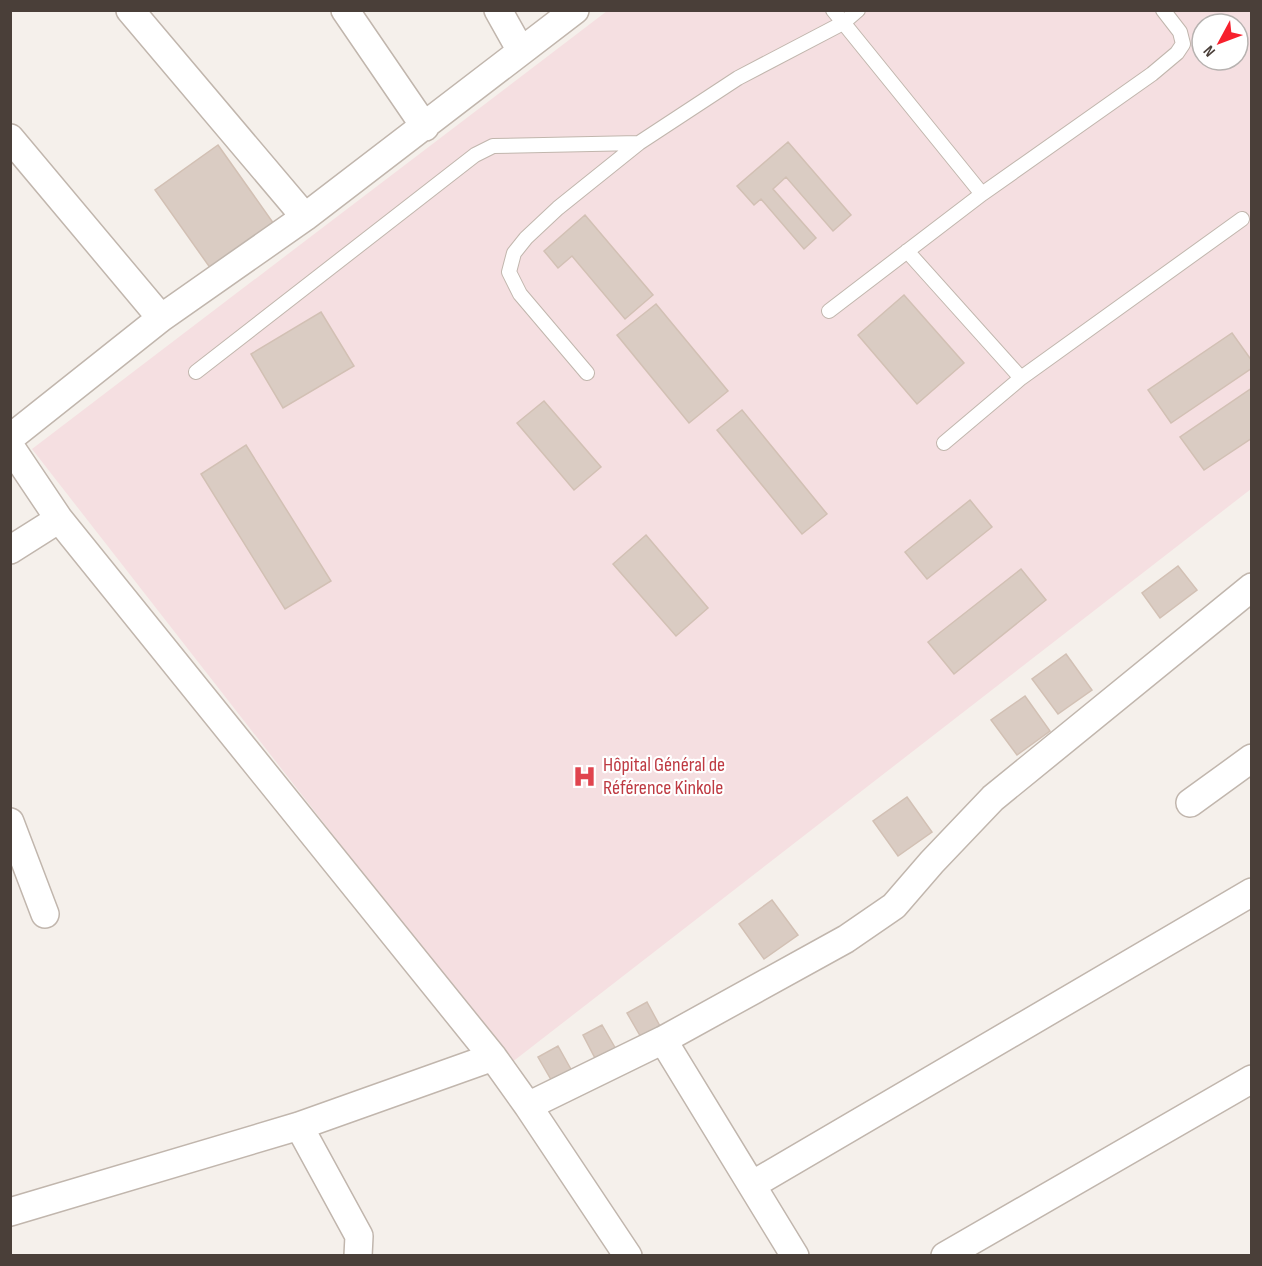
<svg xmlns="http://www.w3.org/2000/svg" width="1262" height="1266" viewBox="0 0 1262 1266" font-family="'Sofia Sans Condensed',sans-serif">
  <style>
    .medical { fill: #f5dfe1; fill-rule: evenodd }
    .building { fill: #daccc3; stroke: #d2c0b4; stroke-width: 1.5 }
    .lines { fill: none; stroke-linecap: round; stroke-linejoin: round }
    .service-casing { stroke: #c1b6ad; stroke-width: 16 }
    .minor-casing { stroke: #c1b6ad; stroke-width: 30 }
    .service { stroke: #fff; stroke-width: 14 }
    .minor { stroke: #fff; stroke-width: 27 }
    .labels { text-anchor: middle; stroke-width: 4.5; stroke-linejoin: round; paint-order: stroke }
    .health-label { font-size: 20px; fill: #be3a42; stroke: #fff; text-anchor: start }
  </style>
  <rect width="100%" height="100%" fill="#f5f0eb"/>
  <path class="medical" d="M 607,11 L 1251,11 L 1251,489 L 511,1063 L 32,449 ZM 1202,24 L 1238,24 L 1238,60 L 1202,60 Z"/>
  <path class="building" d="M 788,142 L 851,215 L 833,231 L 786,177 L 773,189 L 816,238 L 804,249 L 761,199 L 754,205 L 737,186 Z
    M 218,145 L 274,224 L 211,269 L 155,190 Z
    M 585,215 L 653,295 L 625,319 L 572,256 L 558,268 L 544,251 Z
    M 904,295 L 964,363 L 917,404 L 858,335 Z
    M 656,304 L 728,391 L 689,423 L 617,335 Z
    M 321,312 L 354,366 L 283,408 L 251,354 Z
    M 1232,333 L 1252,361 L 1252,368 L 1171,423 L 1148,390 Z
    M 1252,388 L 1252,438 L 1204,470 L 1180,437 Z
    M 544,401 L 601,467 L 574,490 L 517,423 Z
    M 742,410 L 827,514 L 802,534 L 717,430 Z
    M 246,445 L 331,581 L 285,609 L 201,474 Z
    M 970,500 L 992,527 L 927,579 L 905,552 Z
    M 646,535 L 708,608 L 676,636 L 613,564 Z
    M 1178,566 L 1197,590 L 1160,618 L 1142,593 Z
    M 1021,569 L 1046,600 L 954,674 L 928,642 Z
    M 1066,654 L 1092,690 L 1058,714 L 1032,679 Z
    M 1025,696 L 1050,731 L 1017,755 L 991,720 Z
    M 907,797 L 932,832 L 898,856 L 873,821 Z
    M 772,900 L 798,935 L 764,959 L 739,924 Z
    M 647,1002 L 661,1028 L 642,1039 L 627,1013 Z
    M 602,1025 L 617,1051 L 597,1062 L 583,1035 Z
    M 558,1046 L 573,1073 L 553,1083 L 538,1057 Z"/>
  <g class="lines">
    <defs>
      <path id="service" d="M 833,10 L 982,194
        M 907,251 L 1021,378
        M 829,311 L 982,194 L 1152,74 L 1177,53 L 1183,44 L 1180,32 L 1163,10
        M 196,372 L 475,155 L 493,146 L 639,143
        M 587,373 L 520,294 L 509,272 L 514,253 L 526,238 L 558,208 L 639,143 L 738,78 L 843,23 L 858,10
        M 944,443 L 1021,378 L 1242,219"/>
      <path id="minor" d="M 130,10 L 305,217
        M 345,10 L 425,127
        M 498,10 L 521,51
        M 10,138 L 161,318
        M 10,438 L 161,318 L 305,217 L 575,10
        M 10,446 L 59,519 L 493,1057 L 528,1106 L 628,1256
        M 10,550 L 59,519
        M 1190,803 L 1252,758
        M 10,822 L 45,914
        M 663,1040 L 795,1256
        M 528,1106 L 663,1040 L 846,939 L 894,906 L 932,862 L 993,798 L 1252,587
        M 299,1126 L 359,1236 L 358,1256
        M 752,1185 L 1252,892
        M 10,1212 L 299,1126 L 493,1057
        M 945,1256 L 1252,1079"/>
    </defs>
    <use href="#service" class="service-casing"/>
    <use href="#minor" class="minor-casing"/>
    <use href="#service" class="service"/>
    <use href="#minor" class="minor"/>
  </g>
  <defs>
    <symbol id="hospital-bare" viewBox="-9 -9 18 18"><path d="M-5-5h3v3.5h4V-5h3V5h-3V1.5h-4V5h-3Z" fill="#e0444e" stroke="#fff" stroke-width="2.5" paint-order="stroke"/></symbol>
  </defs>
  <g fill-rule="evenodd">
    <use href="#hospital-bare" x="568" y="760" width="33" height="33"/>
  </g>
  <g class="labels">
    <g class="health-label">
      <text x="603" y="771">Hôpital Général de<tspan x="603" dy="23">Référence Kinkole</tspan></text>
    </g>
  </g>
  <rect width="1262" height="1266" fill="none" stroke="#4a3f39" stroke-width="24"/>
  <g transform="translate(1220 42) rotate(229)"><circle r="28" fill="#ffffff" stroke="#b7b2b0" stroke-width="1.5"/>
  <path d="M0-4.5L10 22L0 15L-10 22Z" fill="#f7202d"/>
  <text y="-9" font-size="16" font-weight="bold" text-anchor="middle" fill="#4a3f39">N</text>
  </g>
</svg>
